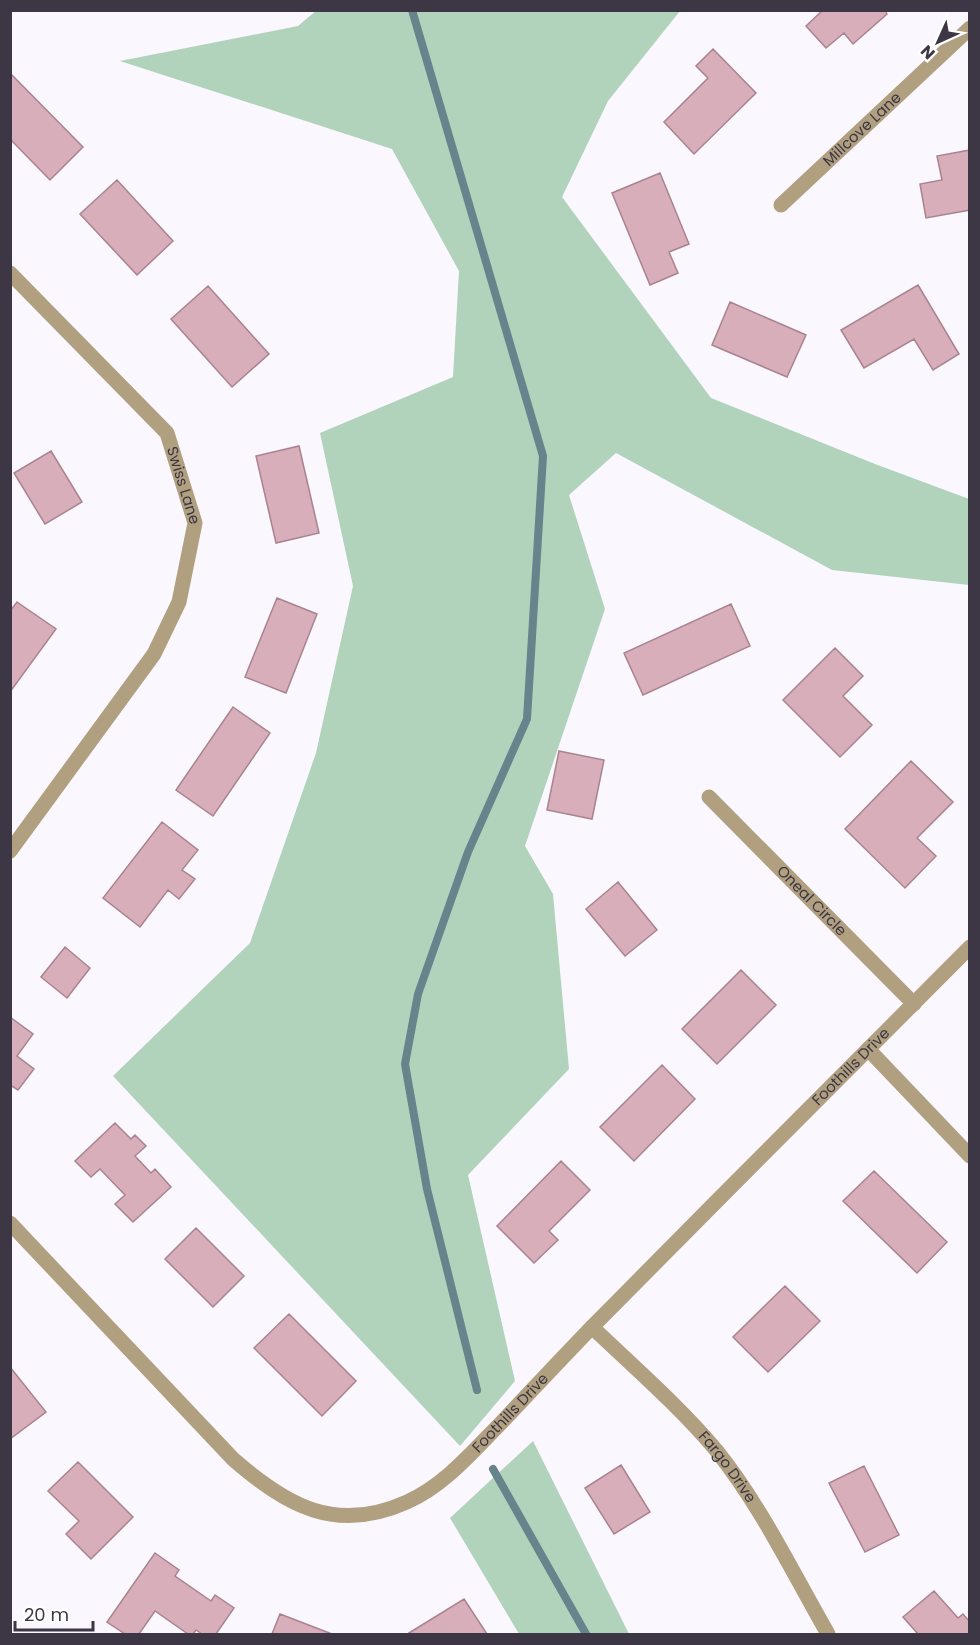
<svg xmlns="http://www.w3.org/2000/svg" width="980" height="1645" viewBox="0 0 980 1645" font-family="Poppins,sans-serif">
  <style>
    .forest { fill: #b1d2bb }
    .lines { fill: none; stroke-linecap: round; stroke-linejoin: round }
    .stream { stroke: #67838c; stroke-width: 8 }
    .building { fill: #d7aeba; stroke: #aa838f; stroke-width: 1.5 }
    .minor { stroke: #b0a080; stroke-width: 15 }
    .labels { text-anchor: middle; stroke-width: 4.5; stroke-linejoin: round; paint-order: stroke }
    .street-label { font-size: 15px; fill: #3d3644; stroke: #fff }
  </style>
  <rect width="100%" height="100%" fill="#faf7fe"/>
  <path class="forest" d="M 317,10 L 680,11 L 608,101 L 562,197 L 711,398 L 875,464 L 969,499 L 969,585 L 832,570 L 616,453 L 569,495 L 605,609 L 525,846 L 553,894 L 569,1069 L 468,1175 L 515,1381 L 460,1446 L 113,1076 L 250,943 L 316,753 L 353,586 L 320,433 L 453,377 L 459,271 L 392,149 L 120,61 L 298,26 Z
    M 533,1441 L 629,1634 L 519,1634 L 450,1518 Z"/>
  <g class="lines">
    <path class="stream" d="M 412,10 L 543,456 L 527,719 L 468,852 L 418,994 L 405,1064 L 427,1189 L 477,1390
      M 493,1469 L 586,1634"/>
  </g>
  <path class="building" d="M 823,10 L 885,10 L 887,14 L 853,44 L 844,33 L 826,48 L 806,26 Z
    M 713,49 L 756,93 L 694,154 L 664,122 L 708,78 L 696,66 Z
    M 10,73 L 83,147 L 50,180 L 10,139 Z
    M 970,150 L 970,210 L 926,218 L 920,184 L 942,180 L 937,156 Z
    M 660,173 L 689,244 L 669,252 L 678,273 L 650,285 L 612,193 Z
    M 117,180 L 173,241 L 137,275 L 80,214 Z
    M 918,285 L 959,354 L 933,370 L 914,339 L 864,368 L 841,330 Z
    M 208,286 L 269,354 L 232,387 L 171,319 Z
    M 730,302 L 806,335 L 787,377 L 712,345 Z
    M 299,446 L 319,533 L 276,543 L 256,456 Z
    M 51,451 L 82,502 L 45,524 L 14,473 Z
    M 277,598 L 317,614 L 286,693 L 245,677 Z
    M 17,602 L 56,629 L 10,692 L 10,611 Z
    M 731,604 L 750,646 L 643,695 L 624,653 Z
    M 835,648 L 863,676 L 843,696 L 872,725 L 840,757 L 783,700 Z
    M 233,707 L 270,733 L 213,816 L 176,790 Z
    M 559,751 L 604,760 L 592,819 L 547,810 Z
    M 911,761 L 953,802 L 917,838 L 936,856 L 905,888 L 845,829 Z
    M 162,822 L 198,850 L 182,870 L 195,879 L 179,899 L 168,890 L 140,927 L 103,898 Z
    M 618,882 L 657,930 L 625,956 L 586,909 Z
    M 65,947 L 90,968 L 67,998 L 41,977 Z
    M 741,970 L 776,1005 L 717,1064 L 682,1029 Z
    M 10,1017 L 33,1034 L 17,1056 L 34,1069 L 18,1090 L 10,1085 Z
    M 662,1065 L 695,1099 L 634,1161 L 600,1127 Z
    M 115,1123 L 131,1139 L 135,1135 L 146,1146 L 135,1156 L 151,1173 L 155,1169 L 171,1187 L 133,1222 L 115,1204 L 125,1195 L 100,1169 L 91,1177 L 75,1161 Z
    M 561,1161 L 590,1190 L 549,1231 L 558,1240 L 534,1263 L 497,1226 Z
    M 874,1171 L 947,1242 L 917,1273 L 843,1201 Z
    M 196,1228 L 244,1276 L 213,1307 L 165,1259 Z
    M 785,1286 L 820,1321 L 768,1372 L 733,1337 Z
    M 289,1314 L 356,1381 L 322,1416 L 254,1348 Z
    M 10,1367 L 46,1412 L 10,1439 Z
    M 78,1462 L 133,1517 L 91,1559 L 66,1534 L 79,1521 L 48,1491 Z
    M 621,1465 L 650,1512 L 614,1534 L 585,1488 Z
    M 864,1466 L 899,1535 L 865,1552 L 829,1483 Z
    M 155,1553 L 179,1570 L 175,1576 L 211,1601 L 215,1595 L 234,1608 L 216,1634 L 202,1634 L 196,1630 L 193,1634 L 188,1634 L 155,1611 L 139,1634 L 125,1634 L 107,1622 Z
    M 934,1591 L 958,1618 L 963,1614 L 970,1622 L 970,1634 L 918,1634 L 903,1617 Z
    M 464,1599 L 487,1634 L 410,1634 L 409,1633 Z
    M 280,1614 L 332,1634 L 272,1634 Z"/>
  <g class="lines">
    <g class="minor">
      <path id="s1" d="M 781,205 L 970,28"/>
      <path id="s2" d="M 10,273 L 167,433 L 195,523 L 179,602 L 154,654 L 10,851"/>
      <path id="s3" d="M 709,797 L 914,1004"/>
      <path d="M 868,1049 L 970,1156"/>
      <path id="s4" d="M 10,1223 L 233,1459 C 287,1506 336,1534 407,1502 C 445,1485 473,1451 501,1423 C 532,1390 562,1358 593,1326 C 718,1199 844,1074 970,947"/>
      <path id="s5" d="M 592,1327 C 634,1367 679,1406 716,1450 C 761,1506 793,1573 828,1634"/>
    </g>
  </g>
  <g class="labels">
    <g class="street-label">
      <text dy="5" stroke="none"><textPath href="#s1" startOffset="111">Millcove Lane</textPath></text>
      <text dy="5" stroke="none"><textPath href="#s2" startOffset="279">Swiss Lane</textPath></text>
      <text dy="5" stroke="none"><textPath href="#s3" startOffset="146">Oneal Circle</textPath></text>
      <text dy="5" stroke="none"><textPath href="#s4" startOffset="1140">Foothills Drive</textPath></text>
      <text dy="5" stroke="none"><textPath href="#s4" startOffset="654">Foothills Drive</textPath></text>
      <text dy="5" stroke="none"><textPath href="#s5" startOffset="195">Fargo Drive</textPath></text>
    </g>
  </g>
  <rect width="980" height="1645" fill="none" stroke="#3d3644" stroke-width="24"/>
  <g transform="translate(938 42) rotate(225)" stroke="#ffffff" stroke-width="4.5" paint-order="stroke">
  <path d="M0-4.5L10 22L0 15L-10 22Z" fill="#3d3644"/>
  <text y="-9" font-size="16" font-weight="bold" text-anchor="middle" fill="#3d3644">N</text>
  </g>
  <path d="M15 1621v9h78v-9" fill="none" stroke="#3d3644" stroke-width="3"/>
  <text x="24" y="1621" font-size="18" fill="#3d3644" stroke="#ffffff" stroke-width="4.5" paint-order="stroke">20 m</text>
</svg>
